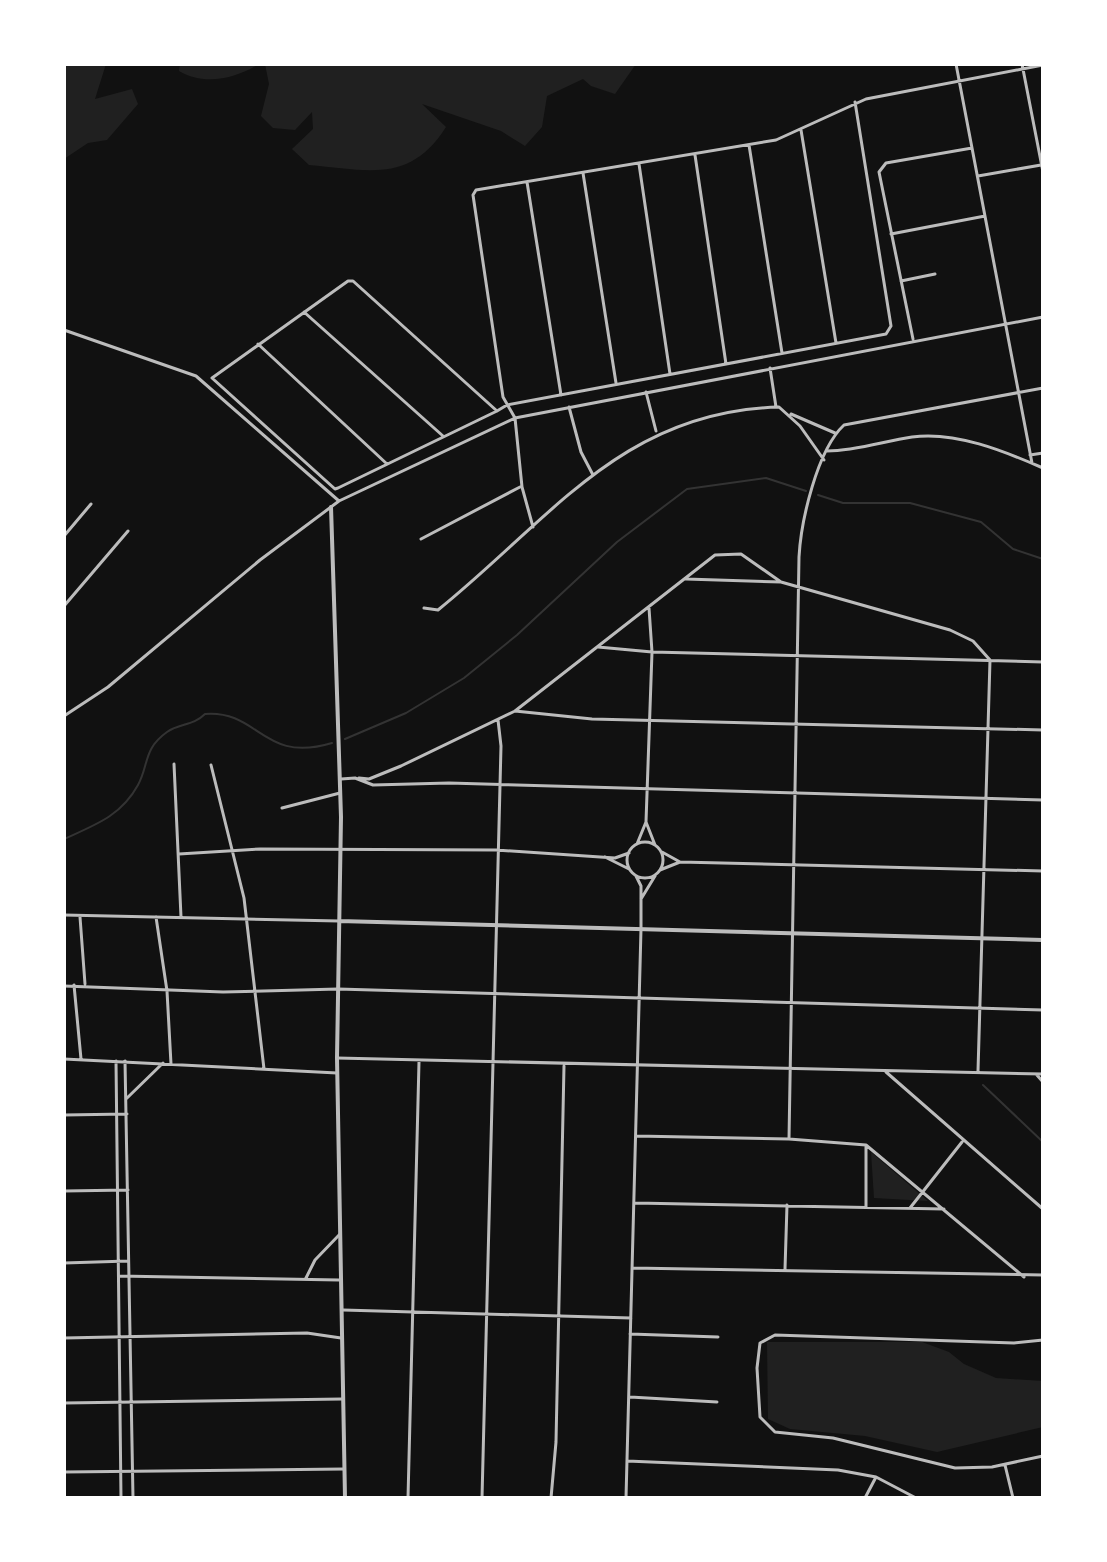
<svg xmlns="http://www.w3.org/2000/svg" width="1107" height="1562" viewBox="0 0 1107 1562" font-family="'DM Sans',sans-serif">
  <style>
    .green { fill: #202020 }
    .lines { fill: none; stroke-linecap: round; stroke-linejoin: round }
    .stream { stroke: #333; stroke-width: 2 }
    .minor { stroke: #bcbcbc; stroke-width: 3 }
    .tertiary { stroke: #bcbcbc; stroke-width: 4 }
  </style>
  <rect width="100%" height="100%" fill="#111"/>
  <path class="green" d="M 64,64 L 106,64 L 95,99 L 132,89 L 138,104 L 107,140 L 88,143 L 64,159 Z
    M 180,64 L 259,64 C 235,79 204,86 179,71 Z
    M 265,64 L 636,64 L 615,94 L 591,86 L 583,79 L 547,96 L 542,127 L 525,146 L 501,131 L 422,104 L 446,127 C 410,184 368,170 309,165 L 292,149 L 313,129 L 312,112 L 295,130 L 273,128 L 261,116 L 269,84 Z
    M 871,1152 L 928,1201 L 874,1198 Z
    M 767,1342 L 922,1342 L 949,1352 L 964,1364 L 996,1378 L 1043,1381 L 1043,1427 L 937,1452 L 865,1436 L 790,1429 L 768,1419 Z"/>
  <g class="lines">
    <path class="stream" d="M 818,495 L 843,503 L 910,503 L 981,522 L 1013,549 L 1043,559
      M 345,739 L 406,713 L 464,678 L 517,635 L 617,542 L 687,489 L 766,478 L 806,491
      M 64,839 C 95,825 121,816 138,785 C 149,765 143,749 167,732 C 180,723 193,726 205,714 C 260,710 262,764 332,743
      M 983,1085 L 1043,1142"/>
    <path class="minor" d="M 956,64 L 1032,463
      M 1022,64 L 1043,172
      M 801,130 L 836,343
      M 749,145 L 782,353
      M 695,155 L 726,364
      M 639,164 L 670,374
      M 583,173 L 616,383
      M 978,176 L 1041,165
      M 527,182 L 561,395
      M 891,234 L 985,216
      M 901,281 L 935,274
      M 304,312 L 443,436
      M 64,330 L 196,376 L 339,501
      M 913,339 L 879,172 L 886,163 L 972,148
      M 258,344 L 387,464
      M 770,368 L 776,407
      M 646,392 L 656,431
      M 569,407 L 581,452 L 593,475
      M 497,411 L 353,281 L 348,281 L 212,378 L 335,489 L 338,488 L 497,411 L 507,405 L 886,334 L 891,326 L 855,102
      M 791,414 L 835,433
      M 827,451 C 857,451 884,441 912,437 C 955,431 1004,451 1043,468
      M 1030,455 L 1043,453
      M 533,527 L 522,487 L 515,418 L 503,397 L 473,195 L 476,190 L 776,140 L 866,99 L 1043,65
      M 64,536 L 91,504
      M 421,539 L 520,487
      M 686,579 L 781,582 L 950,630 L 973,641 L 990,660 L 978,1071
      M 64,606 L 128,531
      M 424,608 L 438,610 C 550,520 622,411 779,407 L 800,426 L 824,460
      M 598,647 L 652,652 L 1043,662
      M 515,711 L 592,719 L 1043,730
      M 64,716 L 108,687 L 260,560 L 339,501 L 515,418 L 1043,317
      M 174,764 L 181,917
      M 211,765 L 244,898 L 264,1069
      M 359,778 L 369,779 L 401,766 L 515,711 L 715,555 L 741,554 L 781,582
      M 341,779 L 355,778 L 373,785 L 449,783 L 1043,800
      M 282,808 L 340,793
      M 646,822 L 655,845
      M627 860a18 18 0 1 1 36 0a18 18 0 1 1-36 0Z
      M 637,844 L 646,822 L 652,652 L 649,608
      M 662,852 L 680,862
      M 179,854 L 260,849 L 496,850 L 615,858 L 629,853
      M 605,857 L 629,869
      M 660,870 L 680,862 L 1043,871
      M 641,899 L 655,876
      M 64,915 L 339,921
      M 80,917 L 85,984
      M 156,917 L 167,991 L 171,1064
      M 74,985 L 81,1059
      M 64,986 L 223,992 L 338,989 L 1043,1010
      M 337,1058 L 1043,1074
      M 64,1059 L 337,1073
      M 116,1061 L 121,1498
      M 125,1061 L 133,1498
      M 886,1072 L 1043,1209
      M 1036,1074 L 1043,1082
      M 126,1099 L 163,1063
      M 64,1115 L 127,1114
      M 636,1136 L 789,1139 L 866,1145 L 1024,1277
      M 789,1139 L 799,557 C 801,521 817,450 844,425 L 1043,388
      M 64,1191 L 128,1190
      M 635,1203 L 944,1209
      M 866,1207 L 866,1145
      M 910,1208 L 962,1142
      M 64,1263 L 128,1261
      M 632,1268 L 1043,1275
      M 785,1269 L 787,1205
      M 119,1276 L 339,1280
      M 306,1278 L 315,1260 L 340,1234
      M 343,1310 L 631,1318
      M 630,1334 L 718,1337
      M 64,1338 L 307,1333 L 341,1338
      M 1043,1340 L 1014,1343 L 775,1335 L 760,1343 L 757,1368 L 760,1417 L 775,1432 L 833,1438 L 955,1468 L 992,1467 L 1043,1456
      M 630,1397 L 717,1402
      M 64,1403 L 342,1399
      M 627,1461 L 838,1470 L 876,1477 L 916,1498
      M 1005,1465 L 1013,1498
      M 64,1472 L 344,1469
      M 408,1498 L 419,1062
      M 482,1498 L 501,746 L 498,720
      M 551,1498 L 556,1442 L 564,1066
      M 626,1498 L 641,929 L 641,886 L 636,876
      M 865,1498 L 876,1477"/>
    <path class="tertiary" d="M 331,507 L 341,817 L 337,1058 L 345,1498
      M 339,921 L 1043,940"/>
  </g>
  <rect width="1107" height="1562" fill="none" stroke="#ffffff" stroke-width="132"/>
</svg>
